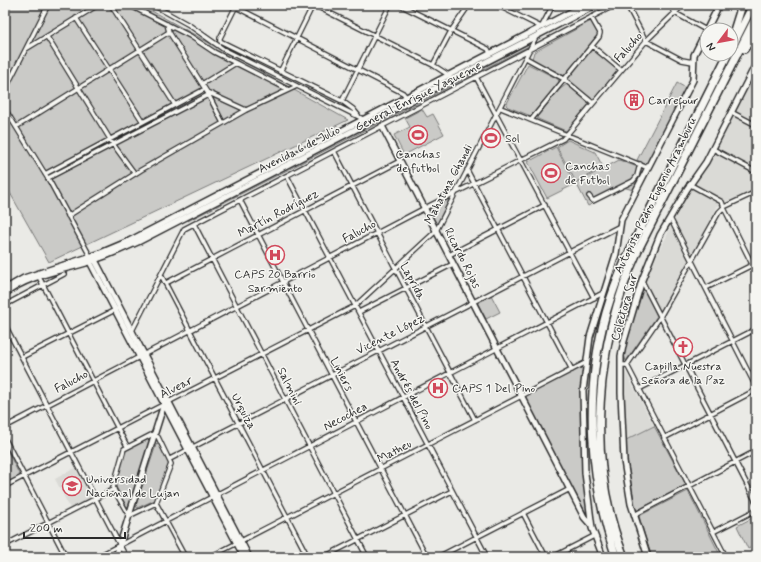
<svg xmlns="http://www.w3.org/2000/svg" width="761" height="562" viewBox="0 0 761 562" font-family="Mynerve,sans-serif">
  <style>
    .built { fill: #dadad6 }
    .green { fill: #cacac7; stroke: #7a7a79 }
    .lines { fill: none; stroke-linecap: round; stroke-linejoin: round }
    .street-casing { stroke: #2b2b2b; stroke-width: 6 }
    .secondary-casing { stroke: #2b2b2b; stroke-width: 8 }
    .highway-casing { stroke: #2b2b2b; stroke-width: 10 }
    .street { stroke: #f6f6f2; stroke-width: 3.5 }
    .secondary { stroke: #f6f6f2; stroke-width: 5 }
    .highway { stroke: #f6f6f2; stroke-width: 7 }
    .labels { text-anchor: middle; stroke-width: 3; stroke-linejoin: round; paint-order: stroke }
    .street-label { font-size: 12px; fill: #2b2b2b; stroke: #f6f6f2 }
    .poi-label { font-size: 12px; fill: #2b2b2b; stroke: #f6f6f2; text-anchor: start }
  </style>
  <rect width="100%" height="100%" fill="#eaeae6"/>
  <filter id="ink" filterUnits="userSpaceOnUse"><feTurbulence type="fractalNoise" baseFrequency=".025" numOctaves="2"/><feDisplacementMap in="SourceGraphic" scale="8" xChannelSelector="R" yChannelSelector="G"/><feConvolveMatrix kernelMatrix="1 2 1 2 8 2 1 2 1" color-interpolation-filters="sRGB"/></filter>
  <g filter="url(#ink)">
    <path class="built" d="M 756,69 L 756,189 L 718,205 L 690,261 L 660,312 L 645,280 L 690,188 L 696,183 L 714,152 Z
      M 624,369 L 654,426 L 624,441 Z
      M 75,468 L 92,499 L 71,510 L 55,479 Z"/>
    <path class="green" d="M 5,5 L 141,5 L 348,120 L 49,262 L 5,184 Z
      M 591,21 L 599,35 L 565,76 L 532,59 L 534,52 Z
      M 528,44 L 529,46 L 188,221 L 190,219 Z
      M 592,48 L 618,70 L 593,100 L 567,79 Z
      M 528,64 L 558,79 L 559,82 L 531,116 L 508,107 L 506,105 Z
      M 677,83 L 686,88 L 647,165 L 637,160 Z
      M 567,84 L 589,104 L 566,131 L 538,119 L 537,117 L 559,90 Z
      M 422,109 L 427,117 L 433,114 L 444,134 L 404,155 L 394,135 L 410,127 L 405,118 Z
      M 568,140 L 595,152 L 603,167 L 576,182 L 557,147 Z
      M 556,147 L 575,184 L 547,198 L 528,162 Z
      M 619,160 L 640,168 L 642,172 L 633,190 L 623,187 L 588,206 L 576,183 Z
      M 449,199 L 437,225 L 429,210 Z
      M 643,286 L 657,316 L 626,361 L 624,355 L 632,320 Z
      M 491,295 L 500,312 L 486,319 L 477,302 Z
      M 587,362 L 583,391 L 587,515 L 523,395 Z
      M 654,426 L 686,485 L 636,511 L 624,441 Z
      M 149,439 L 150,442 L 129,506 L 127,507 L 115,485 L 126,449 Z
      M 158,443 L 169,462 L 157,499 L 137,508 L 136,505 L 156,445 Z
      M 5,446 L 20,476 L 5,485 Z
      M 688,491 L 721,557 L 651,557 L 639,516 Z
      M 756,516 L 756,545 L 748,549 L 737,526 Z"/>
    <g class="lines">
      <defs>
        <path id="street" d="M 111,5 L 175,105
          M 129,5 L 190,36 L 214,52 L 287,89
          M 153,5 L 189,25 L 223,49 L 365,120
          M 314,5 L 433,65 L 450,76
          M 400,5 L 488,49 L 490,53
          M 497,5 L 541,27
          M 627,5 L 646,41 L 682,60 L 693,62
          M 671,5 L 675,13 L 706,30
          M 236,7 L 403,93 L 407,98
          M 76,18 L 143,122
          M 167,24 L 169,32 L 207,92 L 223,123
          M 542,26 L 553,5
          M 47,37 L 113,144 L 135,174
          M 220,41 L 342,101 L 353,109 L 358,115
          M 220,41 L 220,38 L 236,6
          M 592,46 L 621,70
          M 26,49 L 98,5
          M 526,58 L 564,79 L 593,103
          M 433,65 L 451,31 L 469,5
          M 280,72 L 313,5
          M 750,76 L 756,79
          M 476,77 L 594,298
          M 202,84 L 236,63
          M 5,90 L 48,5
          M 207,92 L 246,110
          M 342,101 L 390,5
          M 501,108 L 648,168
          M 5,109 L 50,182 L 90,256
          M 731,112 L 756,125
          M 531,120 L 599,37 L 600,33 L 591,17
          M 16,127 L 169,32
          M 713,149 L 756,172
          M 334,151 L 475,420
          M 467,170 L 572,370
          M 45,174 L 205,89
          M 287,176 L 487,557
          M 48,178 L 208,95
          M 689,184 L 722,202 L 725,210 L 756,272
          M 589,196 L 593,201 L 633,181 L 637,176 L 640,164
          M 240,200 L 427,557
          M 68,216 L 141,170 L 246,110 L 297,86
          M 670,218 L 756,387
          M 194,224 L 367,557
          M 449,255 L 545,205
          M 161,275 L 308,557
          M 39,277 L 127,446
          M 642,281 L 756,502
          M 166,283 L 400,161
          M 706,288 L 756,263
          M 5,305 L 64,274
          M 359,312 L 453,264
          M 5,325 L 126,557
          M 132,331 L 184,229 L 615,5
          M 22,357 L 117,309
          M 621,365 L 627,365 L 726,557
          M 627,365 L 660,317 L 719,212 L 724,207 L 756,192
          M 639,389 L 756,329
          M 5,427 L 425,208 L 563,139 L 646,41 L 683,5
          M 153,434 L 158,437 L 171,464 L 156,503 L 129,516 L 113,488 L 124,449 Z
          M 664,438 L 756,390
          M 5,439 L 66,557
          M 170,459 L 620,226
          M 5,486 L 355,306 L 436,231 L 537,35
          M 156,503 L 185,557
          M 523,513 L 546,557
          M 634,515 L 756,451
          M 713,532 L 756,510
          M 5,545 L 114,489
          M 5,555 L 6,557
          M 97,557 L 603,293
          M 210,557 L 587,362
          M 324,557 L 452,491
          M 438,557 L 570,489
          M 553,557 L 594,536"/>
        <path id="secondary" d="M 382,126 L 584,517 L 591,525
          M 94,258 L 249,557
          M 89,260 L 244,557
          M 5,289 L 24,278 L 98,254 L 129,241 L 584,5
          M 5,294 C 26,276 60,271 86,263 C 104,257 121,250 138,242 L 596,5
          M 116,557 L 164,404
          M 603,557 L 592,528 L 585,473 L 583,391 L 590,337 L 616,254 L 621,220 L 693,80 L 694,55 L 719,5
          M 648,557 L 631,504 L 624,461 L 621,393 L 621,356 L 624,341 L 642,280 L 660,235 L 687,189 L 706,162 L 756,64"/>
        <path id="highway" d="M 731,40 L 742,5
          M 731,49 L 753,5
          M 744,49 L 756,32
          M 616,557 C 589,480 584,392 606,313 C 619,268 641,228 662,186 C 684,142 706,98 728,54
          M 624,557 C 585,459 595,344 638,250 L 756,17"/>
      </defs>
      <use href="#street" class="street-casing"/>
      <use href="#secondary" class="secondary-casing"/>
      <use href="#highway" class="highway-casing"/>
      <use href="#street" class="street"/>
      <use href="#secondary" class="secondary"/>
      <use href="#highway" class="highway"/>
    </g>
  </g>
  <defs>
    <symbol id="building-ring" viewBox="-11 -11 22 22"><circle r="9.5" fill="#f6f6f2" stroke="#d1495b" stroke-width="1.5"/><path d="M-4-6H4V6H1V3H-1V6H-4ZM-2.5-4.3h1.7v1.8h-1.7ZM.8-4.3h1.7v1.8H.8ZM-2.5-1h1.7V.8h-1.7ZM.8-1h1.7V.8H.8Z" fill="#d1495b"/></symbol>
    <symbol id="stadium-ring" viewBox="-11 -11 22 22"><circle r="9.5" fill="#f6f6f2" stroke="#d1495b" stroke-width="1.5"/><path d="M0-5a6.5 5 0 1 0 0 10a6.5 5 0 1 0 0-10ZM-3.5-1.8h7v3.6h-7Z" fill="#d1495b"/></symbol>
    <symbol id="hospital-ring" viewBox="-11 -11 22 22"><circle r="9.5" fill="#f6f6f2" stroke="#d1495b" stroke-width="1.5"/><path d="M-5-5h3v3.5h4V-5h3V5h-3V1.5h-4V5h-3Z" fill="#d1495b"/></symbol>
    <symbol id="church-ring" viewBox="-11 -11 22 22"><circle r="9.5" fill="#f6f6f2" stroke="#d1495b" stroke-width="1.5"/><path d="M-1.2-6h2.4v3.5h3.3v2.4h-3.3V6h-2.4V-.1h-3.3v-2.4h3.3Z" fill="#d1495b"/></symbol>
    <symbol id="university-ring" viewBox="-11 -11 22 22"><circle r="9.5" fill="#f6f6f2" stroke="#d1495b" stroke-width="1.5"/><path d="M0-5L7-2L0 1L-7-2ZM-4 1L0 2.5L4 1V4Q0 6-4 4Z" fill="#d1495b"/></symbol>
  </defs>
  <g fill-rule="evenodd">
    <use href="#building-ring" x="623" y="89" width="22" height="22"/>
    <use href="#stadium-ring" x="407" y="124" width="22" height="22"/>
    <use href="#stadium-ring" x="480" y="127" width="22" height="22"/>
    <use href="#stadium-ring" x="540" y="162" width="22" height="22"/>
    <use href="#hospital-ring" x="264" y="244" width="22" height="22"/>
    <use href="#church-ring" x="672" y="336" width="22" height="22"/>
    <use href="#hospital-ring" x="427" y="377" width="22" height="22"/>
    <use href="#university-ring" x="61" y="475" width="22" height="22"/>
  </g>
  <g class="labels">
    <g class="street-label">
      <text transform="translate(628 47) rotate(-48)" y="4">Falucho</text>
      <text transform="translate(418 96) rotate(-27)" y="4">General Enrique Yaqueme</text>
      <text transform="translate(299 149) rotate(-27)" y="4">Avenida 6 de Julio</text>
      <text transform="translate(448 184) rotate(-62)" y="4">Mahatma Ghandi</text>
      <text transform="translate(655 195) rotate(-64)" y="4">Autopista Pedro Eugenio Aramburu</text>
      <text transform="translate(278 213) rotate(-28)" y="4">Martín Rodríguez</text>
      <text transform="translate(359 231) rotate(-28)" y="4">Falucho</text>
      <text transform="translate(463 258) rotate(63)" y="4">Ricardo Rojas</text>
      <text transform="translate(413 281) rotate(62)" y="4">Laprida</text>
      <text transform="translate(624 307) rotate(-74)" y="4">Colectora Sur</text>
      <text transform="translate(390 334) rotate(-27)" y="4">Vicente López</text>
      <text transform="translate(342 374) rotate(62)" y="4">Liniers</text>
      <text transform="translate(71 381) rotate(-28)" y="4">Falucho</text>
      <text transform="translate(290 386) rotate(63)" y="4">Salmini</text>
      <text transform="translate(176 387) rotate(-27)" y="4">Alvear</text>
      <text transform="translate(412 394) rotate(62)" y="4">Andrés del Pino</text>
      <text transform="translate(244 411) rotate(62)" y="4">Urquiza</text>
      <text transform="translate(345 416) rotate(-28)" y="4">Necochea</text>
      <text transform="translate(394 451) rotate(-27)" y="4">Matheu</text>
    </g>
    <g class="poi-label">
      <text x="648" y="104">Carrefour</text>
      <text x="505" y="142">Sol</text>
      <text x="418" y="158" text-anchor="middle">Canchas<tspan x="418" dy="14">de futbol</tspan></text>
      <text x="565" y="170">Canchas<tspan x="565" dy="14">de Futbol</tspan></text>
      <text x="275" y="278" text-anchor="middle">CAPS 20 Barrio<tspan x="275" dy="14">Sarmiento</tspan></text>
      <text x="683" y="370" text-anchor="middle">Capilla Nuestra<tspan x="683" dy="14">Señora de la Paz</tspan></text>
      <text x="452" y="392">CAPS 1 Del Pino</text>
      <text x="86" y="483">Universidad<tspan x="86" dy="14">Nacional de Lujan</tspan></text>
    </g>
  </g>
  <rect width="761" height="562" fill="none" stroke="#f6f6f2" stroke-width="20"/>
  <rect x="10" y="10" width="741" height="542" fill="none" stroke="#2b2b2b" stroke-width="1.5" filter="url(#ink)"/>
  <g transform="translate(719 42) rotate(238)"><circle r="19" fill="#f6f6f2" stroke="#a5a5a2"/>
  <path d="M0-3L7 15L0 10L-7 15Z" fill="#d1495b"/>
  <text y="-6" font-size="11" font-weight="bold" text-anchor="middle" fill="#2b2b2b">N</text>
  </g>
  <path d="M24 532v6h101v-6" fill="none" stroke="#2b2b2b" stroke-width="2"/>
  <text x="30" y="532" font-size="12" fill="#2b2b2b" stroke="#f6f6f2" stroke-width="3" paint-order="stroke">200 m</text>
</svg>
